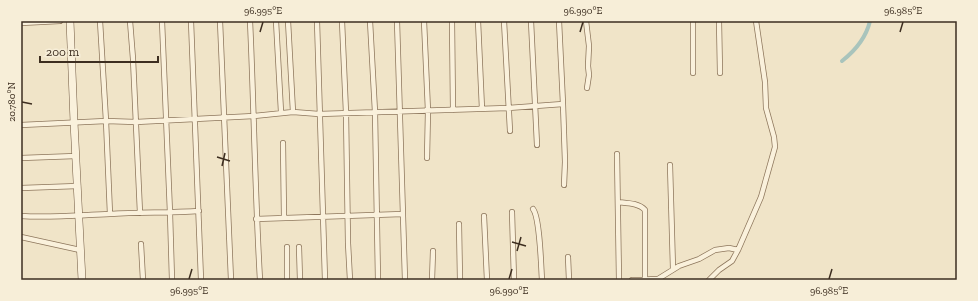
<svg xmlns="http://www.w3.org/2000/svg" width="978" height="301" viewBox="0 0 978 301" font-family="'Zilla Slab',serif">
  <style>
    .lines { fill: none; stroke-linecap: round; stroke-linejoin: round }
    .canal { stroke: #a9c4bc; stroke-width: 4 }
    .street-casing { stroke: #8d765c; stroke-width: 6 }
    .secondary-casing { stroke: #6f573f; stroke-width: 8 }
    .street { stroke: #faf1dc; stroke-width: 4.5 }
    .secondary { stroke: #faf1dc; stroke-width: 7 }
    .ticks { fill: none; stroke: #3d2e20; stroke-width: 1.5 }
    .neatline { fill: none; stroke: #3d2e20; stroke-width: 1.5 }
    .ticks-label { font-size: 10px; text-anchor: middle; fill: #3d2e20 }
  </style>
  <rect width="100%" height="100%" fill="#f0e4c8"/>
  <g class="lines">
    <path class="canal" d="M 842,61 C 856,50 866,38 870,21"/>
    <defs>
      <path id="street" d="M 100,21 L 106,121 L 110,214
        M 130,21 L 133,59 L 140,213
        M 162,21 L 170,213 L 172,280
        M 191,21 L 201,280
        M 220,21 L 231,280
        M 250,21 C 254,107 255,194 260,280
        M 276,21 L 281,112
        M 288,21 L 293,112
        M 317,21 L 325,280
        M 342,21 L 346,113 L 348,243 L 350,280
        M 370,21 L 375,112 L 378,280
        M 397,21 L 405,280
        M 424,21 L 428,111 L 427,158
        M 452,21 L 453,110
        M 478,21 L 482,109
        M 504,21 L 510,131
        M 531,21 L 537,145
        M 586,21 L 589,46 L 588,66 L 589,75 L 587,88
        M 693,21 L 693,73
        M 719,21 L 720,73
        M 21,23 L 60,21
        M 563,104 L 565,162 L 564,185
        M 21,125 L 106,121 L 136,122 L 254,116 L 293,112 L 319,114 L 508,108 L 563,104 L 559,21
        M 283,143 L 284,217
        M 617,154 L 619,280
        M 21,158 L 76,156
        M 670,165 L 673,269
        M 21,188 L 78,186
        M 618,202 C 627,203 639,203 645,210 L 645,279
        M 533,209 C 540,218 541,266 542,280
        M 512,212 L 514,280
        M 21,216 C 51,218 80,215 110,214 C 140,212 169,213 199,211
        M 484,216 L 487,280
        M 256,219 L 403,214
        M 459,224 L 460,280
        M 21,237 L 80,250
        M 141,244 L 143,280
        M 287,247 L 287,280
        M 299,247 L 300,280
        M 568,257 L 569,280
        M 432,280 L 433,251
        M 632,280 L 658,279 L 679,266 L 699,259 L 715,250 L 729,248 L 738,250
        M 709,280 L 719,270 L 732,261 L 738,250 L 761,197 L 775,147 L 774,137 L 766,108 L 765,82 L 756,21"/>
      <path id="secondary" d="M 70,21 L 74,122 L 82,280"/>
    </defs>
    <use href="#street" class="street-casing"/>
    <use href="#secondary" class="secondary-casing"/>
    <use href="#street" class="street"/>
    <use href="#secondary" class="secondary"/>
  </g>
  <path class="ticks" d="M 260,32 L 263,22M 580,32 L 583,22M 900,32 L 903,22M 22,102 L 32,104M 217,157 L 230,161M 222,166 L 225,153M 512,242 L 526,246M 517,251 L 521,237M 189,279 L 192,269M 509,279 L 512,269M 829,279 L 832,269"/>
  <rect width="978" height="301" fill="none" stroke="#f7eed8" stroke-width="44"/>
  <path d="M40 56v6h118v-6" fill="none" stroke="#3d2e20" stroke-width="2"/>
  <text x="46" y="56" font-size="12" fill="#3d2e20" stroke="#f7eed8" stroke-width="3" paint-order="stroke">200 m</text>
  <rect x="22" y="22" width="934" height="257" class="neatline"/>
  <g class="ticks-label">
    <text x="263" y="14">96.995°E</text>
    <text x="583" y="14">96.990°E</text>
    <text x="903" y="14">96.985°E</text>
    <text transform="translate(11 102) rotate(-90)" y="4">20.780°N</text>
    <text x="189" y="294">96.995°E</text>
    <text x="509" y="294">96.990°E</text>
    <text x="829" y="294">96.985°E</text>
  </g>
</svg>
